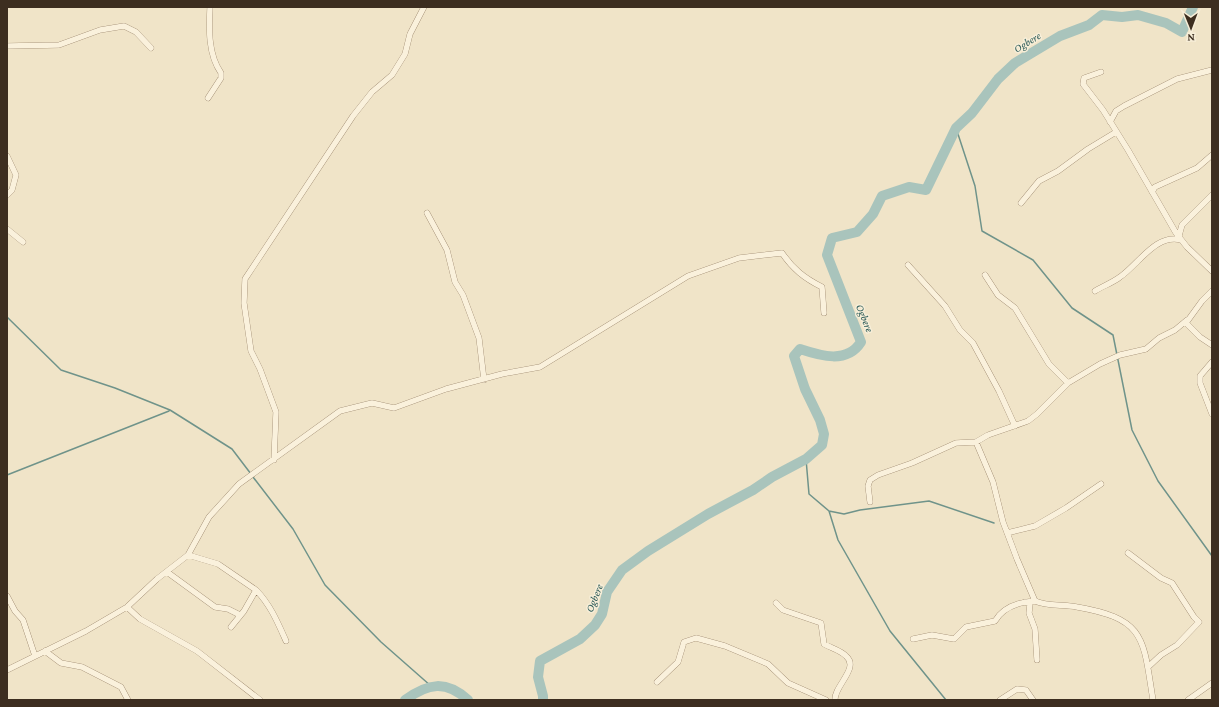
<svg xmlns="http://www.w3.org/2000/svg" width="1219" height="707" viewBox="0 0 1219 707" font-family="'Crimson Pro',serif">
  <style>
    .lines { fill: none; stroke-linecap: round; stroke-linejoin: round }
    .stream { stroke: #6f938a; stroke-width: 1.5 }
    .river { stroke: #a9c4bc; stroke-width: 10 }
    .minor-casing { stroke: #8d765c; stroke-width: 6 }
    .minor { stroke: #faf1dc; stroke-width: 5.5 }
    .labels { text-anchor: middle; stroke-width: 3; stroke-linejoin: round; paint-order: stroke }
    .water-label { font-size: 11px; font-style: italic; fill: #2f5d5a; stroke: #f7eed8 }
  </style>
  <rect width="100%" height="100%" fill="#f0e4c8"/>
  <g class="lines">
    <path class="stream" d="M 956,128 L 975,186 L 982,231 L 1033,260 L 1072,308 L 1113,335 L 1132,430 L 1158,481 L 1212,556
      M 7,317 L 61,370 L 115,388 L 170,410 L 232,449 L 251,474
      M 806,459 L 809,494 L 829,511 L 838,540 L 890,631 L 946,700
      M 7,475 L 169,411
      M 253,477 L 293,529 L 325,585 L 381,642 L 431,686
      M 829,511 L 844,514 L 860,510 L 929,501 L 994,523"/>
    <path class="river" d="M 405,700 C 428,683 446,680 468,700
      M 543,700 L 543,696 L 538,677 L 540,661 L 580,639 L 595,625 L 602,614 L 607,592 L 622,570 L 648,551 L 708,514 L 753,490 L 772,477 L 806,459 L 822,445 L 824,434 L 820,420 L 805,389 L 794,356 L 800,349 C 821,356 847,364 861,342 L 827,255 L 832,238 L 857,232 L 873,214 L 882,196 L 909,187 L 926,190 L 956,128 L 972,113 L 998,79 L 1015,63 L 1060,36 L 1089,25 L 1102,15 L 1122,17 L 1138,15 L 1166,23 L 1182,32 L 1193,7"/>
    <defs>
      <path id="minor" d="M 7,46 L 59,45 L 100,30 L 124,26 L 136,32 L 151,48
        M 1101,72 L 1084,78 L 1083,84 L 1103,110 L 1128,150 L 1176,233 L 1187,247 L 1212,271
        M 208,98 L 221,78 L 221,73 C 208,54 209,30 210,7
        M 1110,122 L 1116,111 L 1124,106 L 1177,79 L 1212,70
        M 7,156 L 16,175 L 12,190 L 7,195
        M 1152,192 L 1155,187 L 1197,168 L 1212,155
        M 1021,203 L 1039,181 L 1058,171 L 1088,149 L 1116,132
        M 427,213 L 447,250 L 455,282 L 463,295 L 479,338 L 484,380
        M 7,229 L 23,242
        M 1179,236 L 1182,225 L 1212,195
        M 908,265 L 945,306 L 960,330 L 973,343 L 999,391 L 1015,426
        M 985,275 L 998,295 L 1015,308 L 1049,364 L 1068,383
        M 1095,291 C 1103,286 1112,283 1120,277 C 1138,265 1156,233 1181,240
        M 1212,291 L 1202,301 L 1186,323 L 1200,337 L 1212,345
        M 1212,362 L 1200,376 L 1200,383 L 1212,414
        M 976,442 L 993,482 L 1003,522 L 1017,559 L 1035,601 C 1049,607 1062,604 1077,607 C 1146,619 1143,638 1153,700
        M 274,460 L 276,412 L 260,369 L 251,351 L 244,303 L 245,279 L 353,116 L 372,92 L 392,75 L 405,54 L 410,34 L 424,7
        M 870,502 L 868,486 L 870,480 L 878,475 L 912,463 L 956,443 L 976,442 L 988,435 L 1028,421 L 1037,414 L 1068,383 L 1100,364 L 1120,355 L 1146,349 L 1159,338 L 1175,330 L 1187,320
        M 1007,533 L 1035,526 L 1066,508 L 1101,484
        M 1128,553 L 1161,578 L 1172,583 L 1194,617 L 1199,622 L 1177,645 L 1161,655 L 1148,667
        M 188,555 L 218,564 L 256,590 C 270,604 278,623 286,641
        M 167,572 L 215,607 L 228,609 L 240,615
        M 7,596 L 15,611 L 23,620 L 35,656
        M 1025,602 L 1030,604 L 1029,613 L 1035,629 L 1037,660
        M 776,603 L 783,610 L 821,623 L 824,644 C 831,648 840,650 846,656 C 860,668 834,686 835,700
        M 127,607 L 140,619 L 197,651 L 260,700
        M 231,627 L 244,611 L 256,590
        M 913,639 L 932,635 L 954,639 L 966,627 L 995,621 C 1003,607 1019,602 1035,601
        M 45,651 L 61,663 L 82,667 L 121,687 L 128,700
        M 7,670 L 86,631 L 127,607 L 157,579 L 188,555 L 209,517 L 239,484 L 340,411 L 372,403 L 394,408 L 446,389 L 502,374 L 540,367 L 688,276 L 739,258 L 782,253 C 793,269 804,278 822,287 L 824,313
        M 657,682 L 678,662 L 684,642 L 696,638 L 725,646 L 768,664 L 788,683 L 826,700
        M 1000,700 L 1017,689 L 1026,690 L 1033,700
        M 1188,700 L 1212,683"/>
    </defs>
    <use href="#minor" class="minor-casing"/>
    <use href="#minor" class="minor"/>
  </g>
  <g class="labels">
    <g class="water-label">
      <text transform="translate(1027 42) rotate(-31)" y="4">Ogbere</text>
      <text transform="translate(865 318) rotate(68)" y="4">Ogbere</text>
      <text transform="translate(594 598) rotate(-68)" y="4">Ogbere</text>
    </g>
  </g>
  <rect width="1219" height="707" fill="none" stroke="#3d2e20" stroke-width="16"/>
  <g transform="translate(1191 28) rotate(179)" stroke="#f7eed8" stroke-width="3" paint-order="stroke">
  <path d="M0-3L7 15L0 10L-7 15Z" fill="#3d2e20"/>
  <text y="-6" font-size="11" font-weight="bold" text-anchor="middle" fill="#3d2e20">N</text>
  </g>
</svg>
